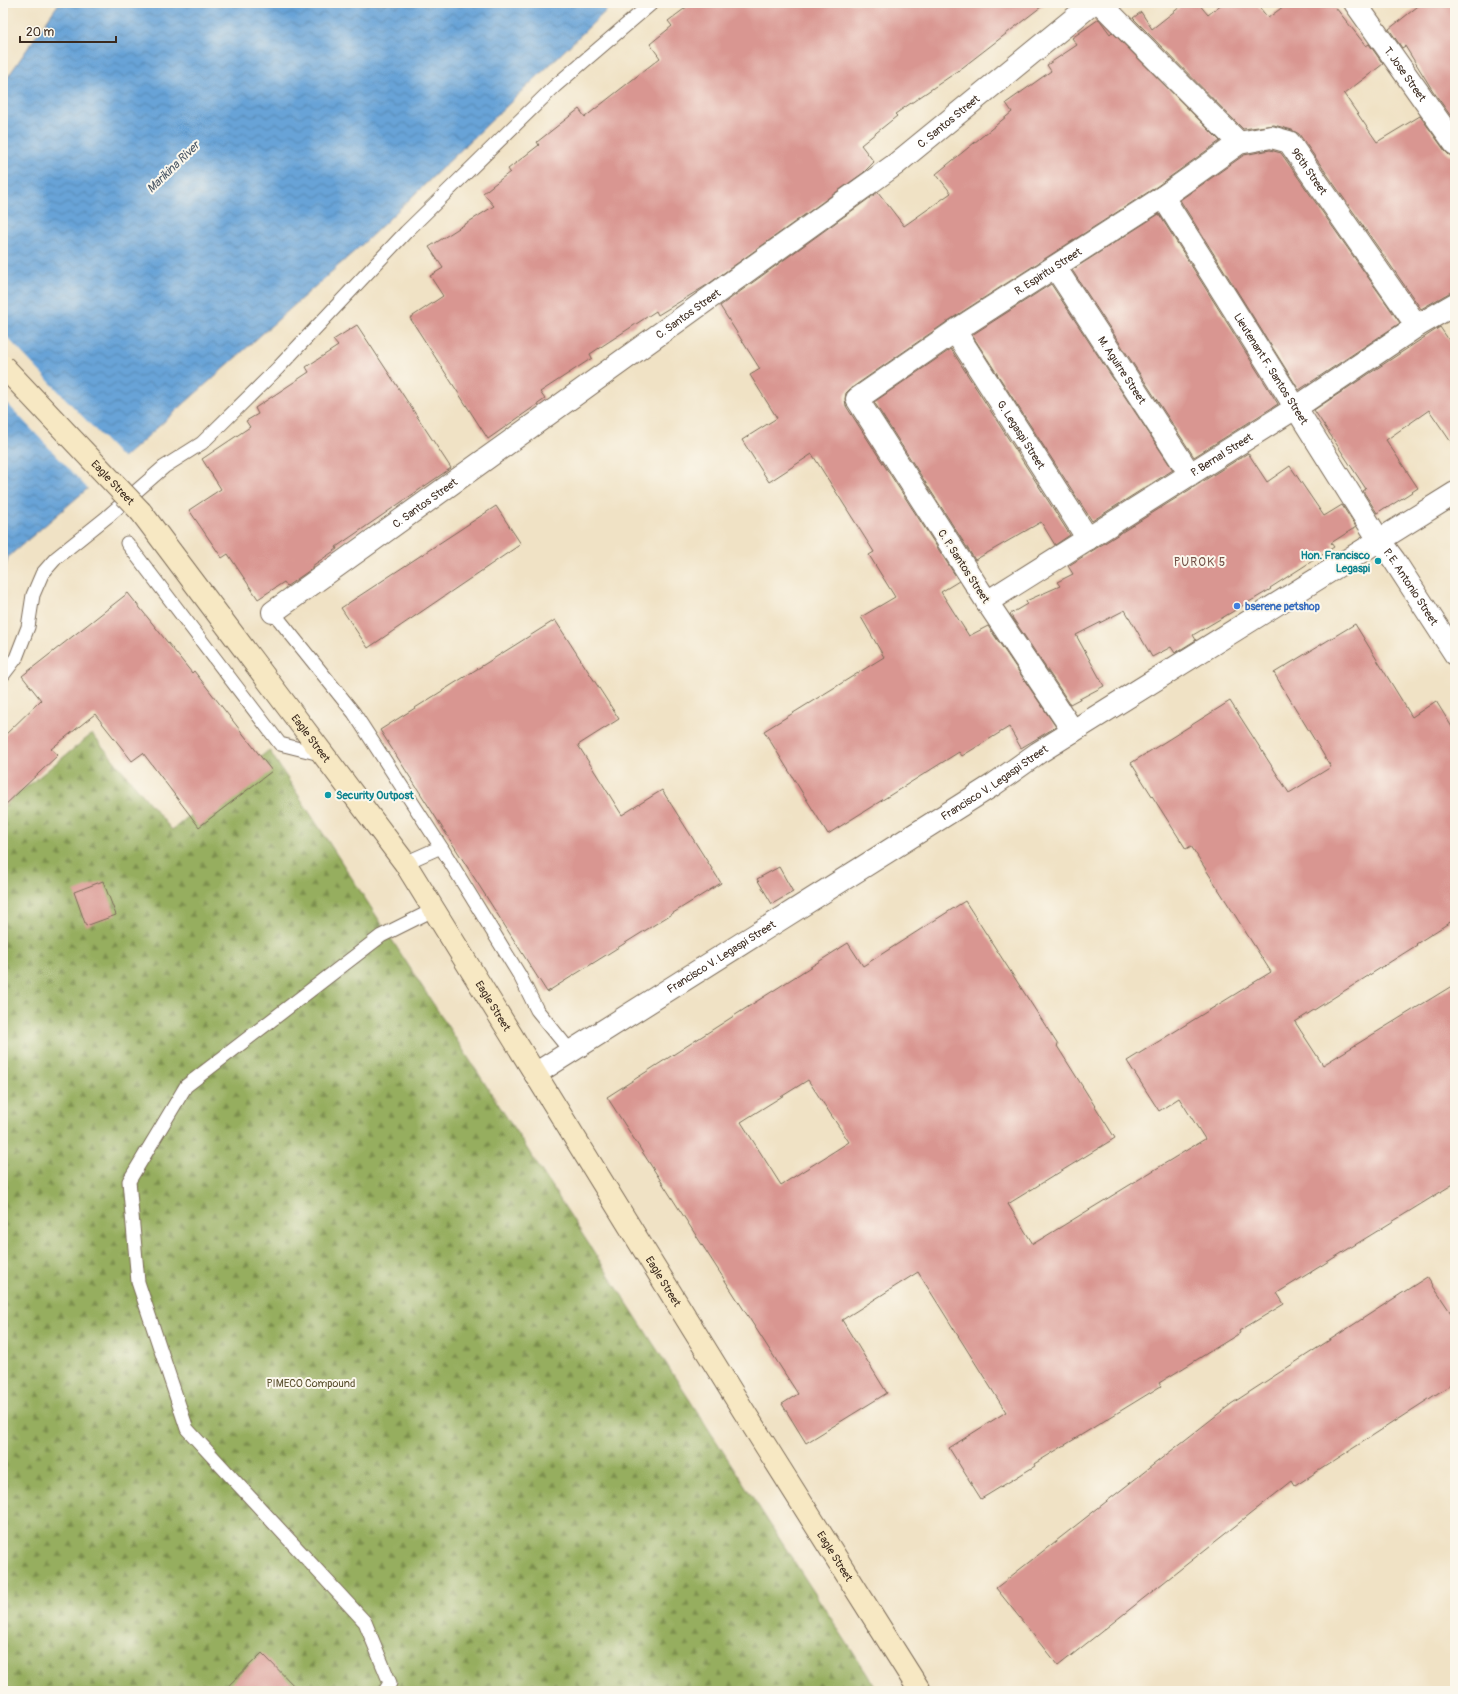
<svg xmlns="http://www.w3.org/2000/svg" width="1458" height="1694" viewBox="0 0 1458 1694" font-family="Pangolin,sans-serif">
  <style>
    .forest { fill: url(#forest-firs); stroke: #686c3e }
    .water { fill: url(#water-waves); stroke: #51667a }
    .pier { fill: #f0e2c5 }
    .building { fill: #d99691; fill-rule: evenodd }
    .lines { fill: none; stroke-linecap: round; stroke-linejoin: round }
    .service-casing { stroke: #7a6a58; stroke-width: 15 }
    .minor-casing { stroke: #7a6a58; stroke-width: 24 }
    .secondary-casing { stroke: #7a6a58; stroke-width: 24 }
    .service { stroke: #fff; stroke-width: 13 }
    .minor { stroke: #fff; stroke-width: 22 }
    .secondary { stroke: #f7e8c3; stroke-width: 22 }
    .secondary-bridge-casing { stroke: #7a6a58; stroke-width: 24; stroke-linecap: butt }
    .secondary-bridge { stroke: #f7e8c3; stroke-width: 22 }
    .culture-dot { fill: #0f9aa8; stroke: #fbf7ec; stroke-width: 1.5 }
    .shop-dot { fill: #3f7fe0; stroke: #fbf7ec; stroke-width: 1.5 }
    .labels { text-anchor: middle; stroke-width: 4; stroke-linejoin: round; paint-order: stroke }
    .street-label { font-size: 11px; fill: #3b2a1e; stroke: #fbf7ec }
    .culture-label { font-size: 11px; font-weight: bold; fill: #0d838f; stroke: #fbf7ec; text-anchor: end }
    .shop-label { font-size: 11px; font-weight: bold; fill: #366cbe; stroke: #fbf7ec; text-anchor: start }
    .park-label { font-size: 11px; fill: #5c5231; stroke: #fbf7ec }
    .water-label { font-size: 12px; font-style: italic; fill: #4d5a68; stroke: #fbf7ec }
    .neighbourhood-label { font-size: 12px; letter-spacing: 1px; fill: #725046; stroke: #fbf7ec }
  </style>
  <defs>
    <pattern id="forest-firs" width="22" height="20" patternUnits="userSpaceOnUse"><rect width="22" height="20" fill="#96ae5f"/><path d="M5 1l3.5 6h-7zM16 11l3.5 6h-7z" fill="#7c8e4e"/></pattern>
    <pattern id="water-waves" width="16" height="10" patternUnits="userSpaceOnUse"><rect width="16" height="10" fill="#67a3d7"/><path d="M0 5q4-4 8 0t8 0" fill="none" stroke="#5685ae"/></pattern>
  </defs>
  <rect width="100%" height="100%" fill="#fbf7ec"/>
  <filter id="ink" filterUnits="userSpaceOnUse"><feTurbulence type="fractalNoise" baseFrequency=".025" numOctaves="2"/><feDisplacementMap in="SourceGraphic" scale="8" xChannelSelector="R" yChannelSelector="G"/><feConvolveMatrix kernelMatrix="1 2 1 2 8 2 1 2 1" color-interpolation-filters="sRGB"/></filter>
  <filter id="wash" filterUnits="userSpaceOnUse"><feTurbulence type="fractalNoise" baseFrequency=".012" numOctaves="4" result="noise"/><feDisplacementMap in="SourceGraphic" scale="16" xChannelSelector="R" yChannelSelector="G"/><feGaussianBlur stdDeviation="0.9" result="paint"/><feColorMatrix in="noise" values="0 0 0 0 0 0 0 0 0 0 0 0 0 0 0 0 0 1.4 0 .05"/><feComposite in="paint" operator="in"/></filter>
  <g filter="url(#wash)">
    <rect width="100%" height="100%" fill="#f0e2c5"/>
    <path class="forest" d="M 92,734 L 172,830 L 269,750 L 878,1691 L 3,1691 L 3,806 Z"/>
    <path class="water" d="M 59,3 L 614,3 L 367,240 L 129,453 L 8,557 L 3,577 L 3,84 Z"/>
    <path class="pier" d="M 3,333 L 124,460 L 89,490 L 3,399 Z"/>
    <g id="blocks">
      <path class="building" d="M 692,3 L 1046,3 L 958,71 L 895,114 L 897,116 L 861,145 L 874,162 L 863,173 L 707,285 L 658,315 L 656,311 L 590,354 L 592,358 L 540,392 L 545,399 L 488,439 L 410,318 L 443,296 L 430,276 L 443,268 L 429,247 L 494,206 L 483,193 L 510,172 L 508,169 L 539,145 L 537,142 L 579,109 L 585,117 L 660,58 L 650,44 L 672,26 L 668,21 Z
        M 1185,3 L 1198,3 L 1208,15 L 1223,3 L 1256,3 L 1268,18 L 1288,3 L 1332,3 L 1366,46 L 1369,44 L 1383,64 L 1344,94 L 1377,142 L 1420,116 L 1445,151 L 1449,155 L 1455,156 L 1455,292 L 1449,293 L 1421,309 L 1299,134 L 1292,130 L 1274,125 L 1243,129 L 1133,18 L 1141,12 L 1152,29 Z
        M 1422,3 L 1455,3 L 1455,122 L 1433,91 L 1405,46 L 1402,48 L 1389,29 Z
        M 1099,19 L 1110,34 L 1112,32 L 1220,141 L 1156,187 L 948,321 L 850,389 L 846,393 L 845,399 L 846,406 L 959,581 L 941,592 L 969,636 L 988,626 L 1056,727 L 1021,748 L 1009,727 L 962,756 L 959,752 L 828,834 L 764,731 L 884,657 L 861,617 L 895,597 L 869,555 L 874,552 L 812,454 L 769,482 L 742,440 L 777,418 L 750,375 L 760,369 L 720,306 L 878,192 L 904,226 L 951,193 L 936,174 L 1012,112 L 1006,103 L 1051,71 L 1047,65 L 1077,45 L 1072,38 Z
        M 1270,150 L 1281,153 L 1400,323 L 1299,390 L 1180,200 L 1244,155 Z
        M 1159,214 L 1278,404 L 1194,457 L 1072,270 Z
        M 1051,284 L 1173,470 L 1092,521 L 972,335 Z
        M 357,325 L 451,468 L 336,547 L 337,549 L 312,566 L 313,568 L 303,575 L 287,586 L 284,582 L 258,599 L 228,554 L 222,558 L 189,510 L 221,489 L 202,459 L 250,427 L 246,421 L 258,414 L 255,408 L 309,372 L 306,367 L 338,346 L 333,340 Z
        M 1440,327 L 1455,349 L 1455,448 L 1429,410 L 1386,440 L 1418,488 L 1387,508 L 1386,507 L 1377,513 L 1363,491 L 1366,489 L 1314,410 Z
        M 951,349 L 1070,535 L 1055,545 L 1041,522 L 975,560 L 874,402 Z
        M 1248,453 L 1267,482 L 1290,466 L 1324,516 L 1342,505 L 1356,527 L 1331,543 L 1334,547 L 1270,588 L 1271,589 L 1193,635 L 1196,640 L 1175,653 L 1171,647 L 1152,657 L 1125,610 L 1076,635 L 1104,686 L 1070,704 L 1010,614 L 1027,604 L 1026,601 L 1060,586 L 1057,582 L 1073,574 L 1068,566 Z
        M 496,506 L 521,544 L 368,648 L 341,608 Z
        M 128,593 L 192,673 L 194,671 L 272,771 L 199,827 L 143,753 L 132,761 L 95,714 L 51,749 L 58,755 L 3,807 L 3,737 L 41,700 L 22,676 Z
        M 555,620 L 619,719 L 578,745 L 622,815 L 662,790 L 721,883 L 547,992 L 380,730 Z
        M 1355,624 L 1412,717 L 1436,701 L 1455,732 L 1455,919 L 1416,944 L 1417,945 L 1295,1022 L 1323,1065 L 1455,984 L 1455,1183 L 1277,1293 L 1284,1304 L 1239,1331 L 1240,1333 L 1159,1383 L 1161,1386 L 1034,1464 L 1035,1466 L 981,1499 L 949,1448 L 1006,1412 L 918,1272 L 842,1320 L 887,1393 L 806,1443 L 782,1404 L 798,1394 L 607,1097 L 848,943 L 863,966 L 965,901 L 1058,1045 L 1057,1046 L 1115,1138 L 1008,1204 L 1033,1244 L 1205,1139 L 1179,1098 L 1159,1111 L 1127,1061 L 1271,972 L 1191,846 L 1186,849 L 1131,763 L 1230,701 L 1289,793 L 1331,767 L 1274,673 ZM 808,1080 L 849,1142 L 781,1185 L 741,1122 Z
        M 779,867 L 793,892 L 772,904 L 757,879 Z
        M 103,881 L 116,915 L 86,926 L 74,892 Z
        M 1427,1277 L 1455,1319 L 1455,1382 L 1295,1486 L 1292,1481 L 1058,1666 L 996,1588 L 1231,1404 Z
        M 262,1653 L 299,1691 L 223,1691 Z"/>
    </g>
  </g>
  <g filter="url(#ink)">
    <use href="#blocks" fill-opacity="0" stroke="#7a6a58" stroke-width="1"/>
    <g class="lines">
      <defs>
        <path id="service" d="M 127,543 L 280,744 L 324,755
          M 273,612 L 354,713 L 441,847 L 520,976 L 537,1010 L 571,1052
          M 3,675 L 16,658 L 28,627 L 33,595 L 42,574 L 56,558 L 107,517 L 164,467 L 202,443 L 278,368 L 406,232 L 555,86 L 652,3
          M 405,863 L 441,847
          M 385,1691 L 390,1683 L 365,1622 L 187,1429 L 138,1282 L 129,1181 L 186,1086 L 381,936 L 435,909"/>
        <g id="minor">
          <path d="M 1100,3 L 1239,143"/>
          <path id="s1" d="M 1355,3 L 1455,144"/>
          <path id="s2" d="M 1163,197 L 1379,540 L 1394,560 L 1455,654"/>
          <path id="s3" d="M 1055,267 L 1190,474"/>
          <path id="s4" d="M 955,331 L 1088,539"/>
          <path id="s5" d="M 987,602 L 1297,407 L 1417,326 L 1455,304"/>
          <path id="s6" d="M 273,612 L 896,164 L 1093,3"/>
          <path id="s7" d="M 1073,731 L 987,602 L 857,399 L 955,331 L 1163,197 L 1239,143 L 1271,137 L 1289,142 L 1417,326"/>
          <path id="s8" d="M 535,1074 L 993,785 L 1038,753 L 1455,493"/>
        </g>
        <g id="secondary">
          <path id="s9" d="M 141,512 L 405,863 L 743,1410 L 920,1691"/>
        </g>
      </defs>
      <use href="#service" class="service-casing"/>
      <use href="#minor" class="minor-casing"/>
      <use href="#secondary" class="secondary-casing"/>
      <use href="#service" class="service"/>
      <use href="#minor" class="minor"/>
      <use href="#secondary" class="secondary"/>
      <defs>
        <g id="secondary-bridge">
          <path id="s10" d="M 3,366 L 141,512"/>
        </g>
      </defs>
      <use href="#secondary-bridge" class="secondary-bridge-casing"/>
      <use href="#secondary-bridge" class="secondary-bridge"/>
    </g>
  </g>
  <g class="culture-dot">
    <circle cx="1378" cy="561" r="4"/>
    <circle cx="328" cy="795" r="4"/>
  </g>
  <circle class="shop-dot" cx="1237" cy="606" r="4"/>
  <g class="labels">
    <g class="street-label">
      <text dy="4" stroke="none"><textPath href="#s1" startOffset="87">T. Jose Street</textPath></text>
      <text dy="4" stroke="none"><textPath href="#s6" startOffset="835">C. Santos Street</textPath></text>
      <text dy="4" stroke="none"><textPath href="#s7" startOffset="943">96th Street</textPath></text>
      <text dy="4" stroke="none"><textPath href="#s7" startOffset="626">R. Espiritu Street</textPath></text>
      <text dy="4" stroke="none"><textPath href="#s6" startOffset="511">C. Santos Street</textPath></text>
      <text dy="4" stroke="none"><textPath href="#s2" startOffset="203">Lieutenant F. Santos Street</textPath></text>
      <text dy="4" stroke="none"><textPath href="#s3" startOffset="123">M. Aguirre Street</textPath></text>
      <text dy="4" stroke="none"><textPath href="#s4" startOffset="123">G. Legaspi Street</textPath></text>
      <text dy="4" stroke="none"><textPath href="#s5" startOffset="277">P. Bernal Street</textPath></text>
      <text dy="4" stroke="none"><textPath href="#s10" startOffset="160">Eagle Street</textPath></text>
      <text dy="4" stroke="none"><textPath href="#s6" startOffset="187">C. Santos Street</textPath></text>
      <text transform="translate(964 566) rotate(57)" y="4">C. P. Santos Street</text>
      <text dy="4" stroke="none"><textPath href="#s2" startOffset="462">P. E. Antonio Street</textPath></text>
      <text dy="4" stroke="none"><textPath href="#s9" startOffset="283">Eagle Street</textPath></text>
      <text dy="4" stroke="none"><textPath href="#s8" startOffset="544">Francisco V. Legaspi Street</textPath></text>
      <text dy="4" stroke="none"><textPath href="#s8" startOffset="220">Francisco V. Legaspi Street</textPath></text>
      <text dy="4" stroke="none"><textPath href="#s9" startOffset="607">Eagle Street</textPath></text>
      <text dy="4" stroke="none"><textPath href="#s9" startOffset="931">Eagle Street</textPath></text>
      <text dy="4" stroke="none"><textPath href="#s9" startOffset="1255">Eagle Street</textPath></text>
    </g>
    <g class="culture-label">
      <text x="1370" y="559">Hon. Francisco<tspan x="1370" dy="13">Legaspi</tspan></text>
      <text x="336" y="799" text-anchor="start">Security Outpost</text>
    </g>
    <g class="shop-label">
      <text x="1245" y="610">bserene petshop</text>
    </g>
    <g class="park-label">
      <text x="311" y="1387">PIMECO Compound</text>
    </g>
    <g class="water-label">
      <text transform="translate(173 167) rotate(-44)" y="4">Marikina River</text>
    </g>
    <g class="neighbourhood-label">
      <text x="1200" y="566">PUROK 5</text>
    </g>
  </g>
  <rect width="1458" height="1694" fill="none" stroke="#fbf7ec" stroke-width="16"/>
  <path d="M20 36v6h96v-6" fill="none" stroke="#3b2a1e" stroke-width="2"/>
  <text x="26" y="36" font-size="12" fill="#3b2a1e" stroke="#fbf7ec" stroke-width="3" paint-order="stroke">20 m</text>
</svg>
